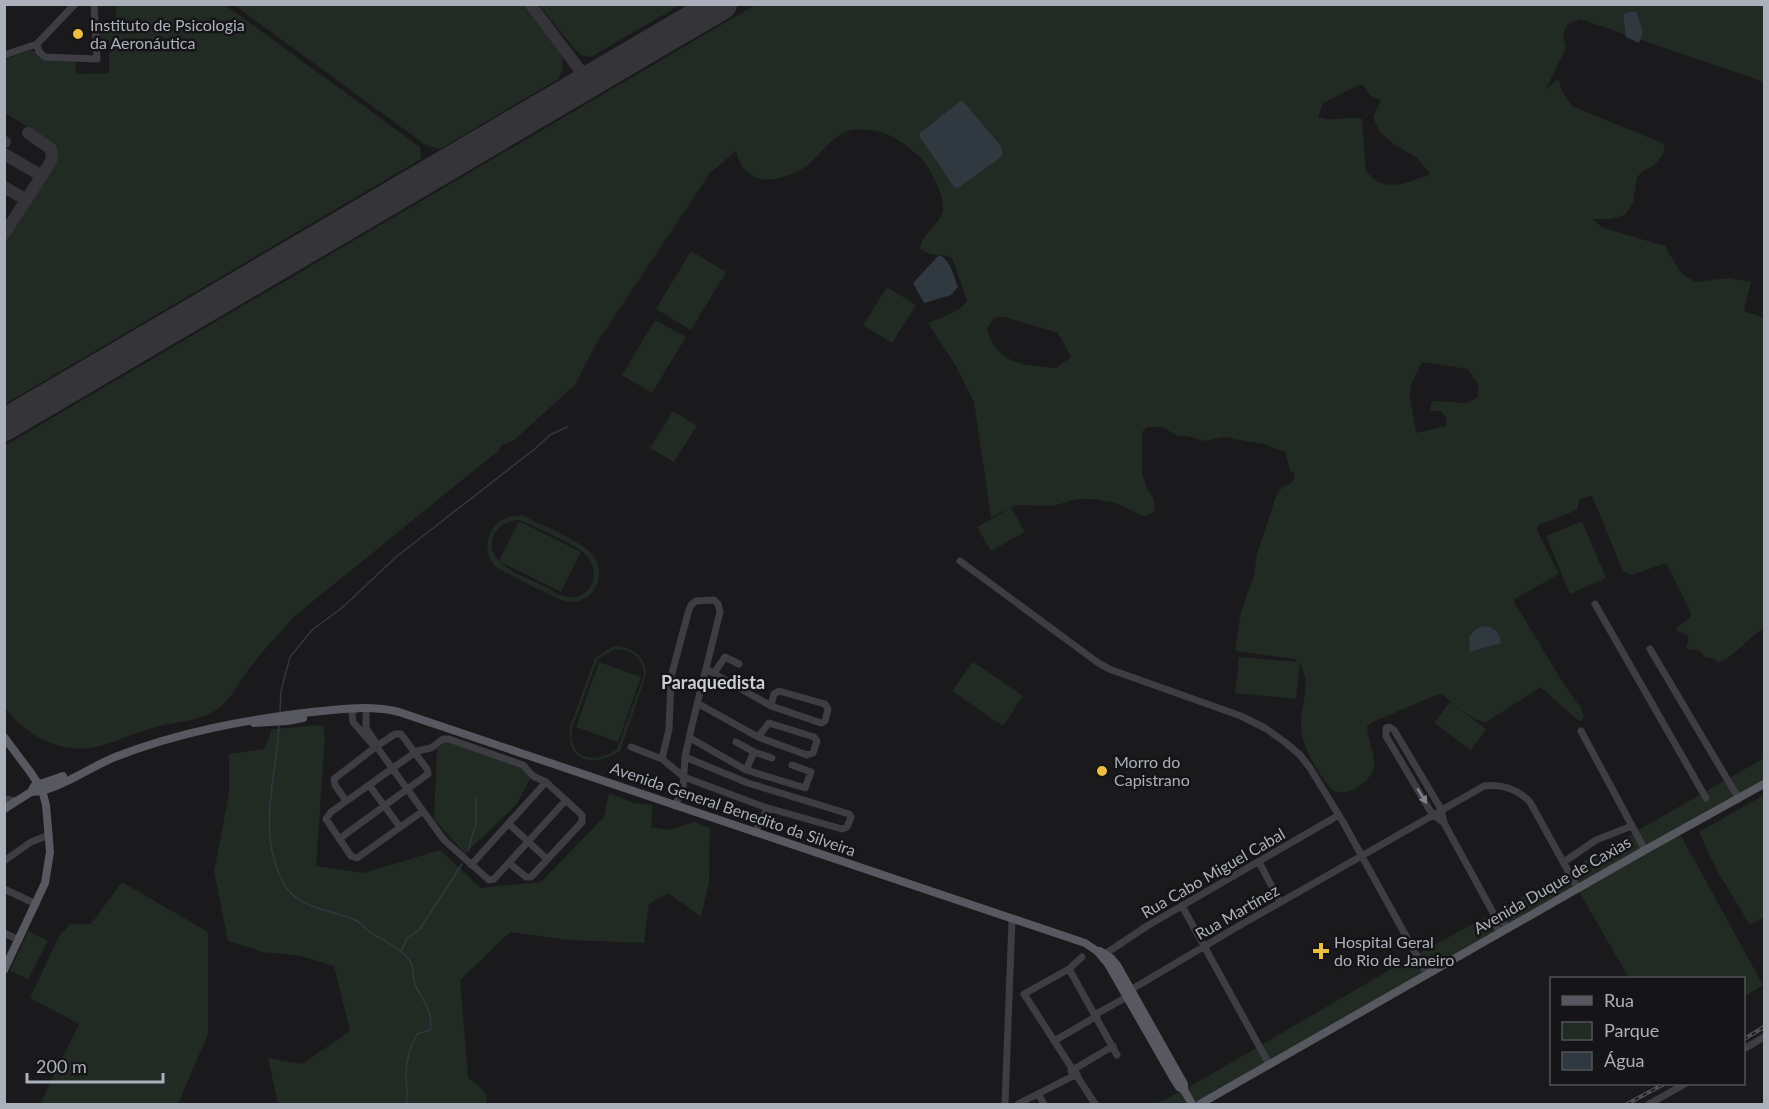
<svg xmlns="http://www.w3.org/2000/svg" width="1769" height="1109" viewBox="0 0 1769 1109" font-family="Lato,sans-serif">
  <style>
    .green { fill: #212a23; fill-rule: evenodd }
    .water { fill: #303840 }
    .lines { fill: none; stroke-linecap: round; stroke-linejoin: round }
    .stream { stroke: #303840; stroke-width: 1.5 }
    .taxiway { stroke: #343439; stroke-width: 12 }
    .runway { stroke: #343439; stroke-width: 32 }
    .minor { stroke: #3d3d43; stroke-width: 7 }
    .major { stroke: #575860; stroke-width: 8 }
    .rail-casing { stroke: #4e4f56; stroke-width: 4 }
    .rail { stroke: #151517; stroke-width: 1.5; stroke-dasharray: 4.5; stroke-linecap: butt }
    .oneway { fill: #80828b }
    .poi-dot { fill: #edbf40; stroke: #151517; stroke-width: 2 }
    .labels { text-anchor: middle; stroke-width: 5; stroke-linejoin: round; paint-order: stroke }
    .poi-label { font-size: 16px; fill: #acb0bb; stroke: #151517; text-anchor: start }
    .street-label { font-size: 16px; fill: #acb0bb; stroke: #151517 }
    .neighbourhood-label { font-size: 18px; font-weight: bold; fill: #cdcfd7; stroke: #151517 }
  </style>
  <rect width="100%" height="100%" fill="#1a1a1c"/>
  <path class="green" d="M 116,5 L 225,5 L 420,147 L 421,159 L 5,404 L 5,241 L 53,164 C 55,159 56,154 54,150 C 48,137 17,121 5,113 L 5,59 L 32,50 L 37,53 L 75,60 L 76,74 L 109,73 L 109,40 L 98,39 L 98,28 L 116,27 Z
    M 234,5 L 523,5 L 562,56 L 563,69 L 558,79 L 440,149 L 427,146 Z
    M 539,5 L 680,5 L 591,57 L 581,55 L 571,45 Z
    M 755,5 L 1764,5 L 1764,82 L 1580,19 L 1568,24 L 1565,29 L 1563,35 L 1566,48 L 1546,89 L 1558,79 L 1563,93 L 1572,106 L 1662,143 L 1665,147 L 1663,155 L 1653,166 L 1643,171 L 1637,177 L 1633,203 L 1625,215 L 1610,219 L 1592,219 L 1603,228 L 1665,246 L 1681,273 L 1695,282 L 1729,278 L 1751,282 L 1744,311 L 1764,318 L 1764,627 L 1728,658 L 1718,663 L 1713,658 L 1706,658 L 1699,650 L 1686,649 L 1689,638 L 1686,634 L 1677,631 L 1677,627 L 1690,618 L 1691,613 L 1666,563 L 1632,575 L 1623,571 L 1592,496 L 1580,499 L 1577,510 L 1539,525 L 1537,530 L 1559,574 L 1513,600 L 1565,686 L 1581,708 L 1584,717 L 1581,721 L 1576,719 L 1541,687 L 1486,722 C 1470,720 1453,703 1441,693 L 1375,721 L 1367,726 C 1368,751 1387,768 1359,786 C 1350,793 1343,794 1332,790 C 1318,773 1300,746 1301,723 C 1301,700 1312,687 1300,664 L 1296,699 L 1235,693 L 1239,657 L 1298,662 L 1295,659 L 1235,651 L 1241,611 L 1254,576 L 1257,554 L 1276,496 L 1283,486 L 1290,484 L 1294,480 L 1294,473 L 1290,470 L 1285,452 L 1264,444 L 1224,437 L 1205,441 L 1187,436 L 1178,436 L 1162,427 L 1147,427 L 1142,432 L 1142,473 L 1147,489 L 1153,498 L 1155,507 L 1153,513 L 1145,516 L 1138,514 L 1116,503 L 1094,499 L 1077,499 L 1053,506 L 1017,505 L 991,517 L 974,402 L 956,366 L 928,323 C 940,318 961,312 967,300 L 952,258 C 942,253 929,257 920,249 C 921,234 940,225 943,210 C 945,196 930,167 920,157 C 902,142 889,130 864,130 C 860,130 855,129 851,130 C 833,135 824,150 812,161 C 803,170 791,175 780,178 C 771,180 762,181 753,176 C 743,170 738,163 736,151 L 710,173 L 596,344 L 575,385 L 513,441 L 502,445 L 498,451 L 296,615 C 279,633 263,651 248,670 C 240,681 233,694 224,704 C 208,720 181,721 160,726 C 141,730 123,739 104,745 C 64,757 29,738 5,708 L 4,446 ZM 1358,85 L 1364,85 C 1367,94 1372,98 1381,100 L 1373,117 L 1379,131 L 1395,145 L 1416,157 L 1430,174 C 1407,183 1384,194 1366,171 L 1362,119 C 1347,115 1335,123 1318,117 L 1323,103 ZM 1005,317 L 1058,333 L 1071,357 L 1056,368 C 1024,365 996,365 987,328 L 994,318 ZM 1422,362 L 1468,369 L 1478,384 L 1478,397 L 1467,403 L 1432,401 L 1430,411 L 1441,411 L 1446,418 L 1446,426 L 1416,433 L 1410,397 L 1411,385 Z
    M 691,251 L 726,272 L 691,330 L 656,309 Z
    M 887,287 L 916,305 L 892,343 L 863,325 Z
    M 655,320 L 686,337 L 652,393 L 622,375 Z
    M 673,411 L 697,426 L 674,462 L 650,448 Z
    M 1011,508 L 1025,532 L 991,551 L 977,527 Z
    M 521,515 C 538,523 582,541 593,555 C 608,575 595,604 568,602 C 560,601 501,571 495,566 C 487,558 486,545 489,536 C 494,521 507,516 521,515 ZM 520,520 C 535,527 580,546 588,557 C 602,574 590,601 567,597 C 559,596 552,590 546,587 C 526,577 481,564 494,535 C 499,524 509,521 520,520 Z
    M 519,521 L 581,552 L 561,592 L 499,561 Z
    M 1582,521 L 1606,578 L 1570,594 L 1546,536 Z
    M 614,646 C 633,647 646,656 646,675 L 620,751 C 595,768 565,762 570,727 L 595,658 ZM 615,649 C 632,650 643,657 644,675 L 617,749 C 596,765 568,760 572,728 L 598,659 Z
    M 599,662 L 641,677 L 618,742 L 576,727 Z
    M 973,662 L 1023,696 L 1003,726 L 952,691 Z
    M 1450,702 L 1486,729 L 1471,750 L 1434,723 Z
    M 323,725 L 325,738 L 316,866 L 364,873 L 440,850 L 481,888 L 541,882 L 604,817 L 609,793 L 634,803 L 653,805 L 651,827 L 668,830 L 694,822 L 710,828 L 709,883 L 701,917 L 668,893 L 649,904 L 644,943 L 568,940 L 510,932 L 460,980 L 468,1077 L 487,1094 L 486,1104 L 278,1104 L 268,1058 L 302,1064 L 350,1031 L 334,966 L 301,956 L 263,952 L 228,941 L 214,871 L 229,794 L 229,754 L 264,749 L 272,729 Z
    M 446,741 L 518,765 L 525,770 L 530,779 L 517,804 L 465,854 L 434,819 L 437,749 Z
    M 1764,758 L 1764,783 L 1680,834 L 1763,985 L 1744,997 L 1744,978 L 1629,978 L 1578,890 L 1200,1104 L 1155,1104 L 1184,1090 L 1417,954 L 1494,913 Z
    M 1764,795 L 1764,917 L 1750,925 L 1716,869 L 1699,832 Z
    M 122,882 L 208,932 L 208,1034 L 178,1104 L 40,1104 L 79,1024 L 30,998 L 59,936 L 70,924 L 91,924 Z
    M 28,931 L 48,941 L 28,979 L 10,971 Z"/>
  <path class="water" d="M 1630,12 L 1636,12 L 1643,32 L 1639,43 L 1626,37 L 1623,14 Z
    M 963,101 L 1000,145 L 1003,154 L 1001,157 L 958,188 L 954,187 L 920,137 L 920,133 L 959,102 Z
    M 939,255 C 950,259 954,276 958,287 L 951,295 L 924,303 L 913,283 Z
    M 1484,626 C 1494,627 1500,632 1501,643 L 1470,652 L 1469,637 L 1476,629 Z"/>
  <g class="lines">
    <path class="stream" d="M 280,712 L 281,691 L 290,657 L 312,630 L 343,607 L 396,557 L 536,448 L 550,435 L 567,427
      M 279,726 C 276,780 255,836 286,887 C 299,909 333,910 355,920 C 362,923 366,930 373,934 C 387,942 400,948 410,961 C 415,968 412,979 416,987 C 423,999 434,1015 430,1030 L 417,1034 C 410,1047 406,1062 406,1076 C 406,1086 409,1095 406,1104
      M 468,851 L 476,823 L 476,797
      M 401,951 L 407,938 L 420,929 L 462,864"/>
    <path class="taxiway" d="M 530,4 L 589,82
      M 4,142 L 5,142
      M 4,154 L 42,176
      M 4,187 L 27,200
      M 4,234 L 48,166 L 52,158 L 51,149 L 28,133"/>
    <path class="runway" d="M 4,425 L 721,4"/>
    <path class="minor" d="M 37,44 L 39,52 L 45,57 L 97,59 L 94,4
      M 4,55 L 37,44 L 75,4
      M 960,561 L 1097,662 L 1109,669 L 1241,716 L 1265,728 L 1286,743 L 1300,755 L 1310,768 L 1343,822 L 1427,974
      M 1595,604 L 1706,798
      M 1650,649 L 1739,799
      M 706,669 L 771,706 L 821,723 L 825,721 L 828,709 L 825,704 L 779,691 L 774,694 L 771,706
      M 714,673 L 725,657 L 739,664
      M 697,703 L 758,737 L 807,755 L 813,753 L 817,741 L 814,737 L 769,723 L 758,737
      M 356,709 L 352,713 L 353,722 L 373,745
      M 366,709 L 366,728 L 376,743
      M 1581,731 L 1645,850
      M 690,738 L 746,770 L 805,788 L 811,772 L 792,765
      M 736,742 L 754,752 L 772,758
      M 631,747 L 662,759 L 684,777 L 767,808
      M 379,750 L 444,840 L 489,880 L 494,879 L 566,800
      M 685,757 L 748,783 L 849,814 L 851,817 L 847,827 L 842,829 L 768,808 L 755,832
      M 662,759 L 669,729 L 671,677 L 688,613 L 691,605 L 696,601 L 714,600 L 718,604 L 720,612 L 692,725 L 685,757 L 683,788 L 675,806
      M 746,770 L 754,752
      M 369,785 L 400,827
      M 4,799 L 16,801
      M 346,801 L 335,785 L 334,779 L 373,749
      M 423,811 L 357,858 L 351,856 L 326,819 L 331,812 L 417,751 L 431,748 L 443,739 L 449,739 L 523,765 L 533,776 L 546,782 L 582,815 L 582,822 L 531,877 L 526,877 L 509,863
      M 1444,823 L 1432,814 L 1386,736 L 1386,728 L 1389,727 L 1394,730 L 1441,809 L 1444,823 L 1496,918 L 1495,924 L 1500,932
      M 509,824 L 547,859
      M 339,839 L 428,774 L 427,769 L 401,734 L 395,734 L 380,744
      M 4,861 L 31,842 L 49,835
      M 1259,862 L 1280,902
      M 1564,862 L 1596,840 L 1632,826
      M 471,865 L 546,782
      M 4,889 L 36,904
      M 1182,906 L 1269,1064
      M 1496,918 L 1502,920 L 1507,928
      M 4,933 L 19,940
      M 1102,956 L 1147,926 L 1339,815
      M 1082,957 L 1069,969 L 1024,994 L 1095,1104
      M 1069,969 L 1117,1055
      M 1127,992 L 1237,927 L 1484,786 C 1502,784 1517,789 1530,802 L 1578,889
      M 1096,1014 L 1127,997
      M 1054,1041 L 1097,1016
      M 1744,1049 L 1764,1037
      M 1071,1071 L 1113,1046
      M 1038,1094 L 1044,1104
      M 1005,1104 L 1012,920
      M 1018,1104 L 1077,1074
      M 1649,1104 L 1685,1084"/>
    <path class="major" d="M 254,723 L 287,721 L 303,718
      M 4,737 L 31,773 L 42,790 L 46,805 L 50,852 L 45,883 L 4,970
      M 31,792 C 54,793 92,766 115,757 C 179,732 244,720 312,712 C 340,709 371,705 399,712 L 1085,943 L 1097,951 L 1108,964 L 1175,1081 L 1179,1087 L 1184,1090
      M 4,809 L 31,792 L 34,786 L 63,776
      M 1100,951 L 1111,958 L 1117,965 L 1184,1084 L 1184,1090 L 1192,1104
      M 1200,1104 L 1645,850 L 1764,784"/>
    <defs>
      <path id="rail" d="M 1744,1039 L 1764,1027
        M 1627,1104 L 1664,1084"/>
    </defs>
    <use href="#rail" class="rail-casing"/>
    <use href="#rail" class="rail"/>
  </g>
  <defs><path id="oneway-solid" d="M-6-.8H1V-3.2L6.5 0L1 3.2V.8H-6Z" transform="scale(1.5)"/></defs>
  <use class="oneway" href="#oneway-solid" transform="translate(1422 796) rotate(59)"/>
  <g class="poi-dot">
    <circle cx="78" cy="34" r="6"/>
    <circle cx="1102" cy="771" r="6"/>
    <path d="M1318 942h6v6h6v6h-6v6h-6v-6h-6v-6h6z"/>
  </g>
  <g class="labels">
    <g class="poi-label">
      <text x="90" y="31">Instituto de Psicologia<tspan x="90" dy="18">da Aeronáutica</tspan></text>
      <text x="1114" y="768">Morro do<tspan x="1114" dy="18">Capistrano</tspan></text>
      <text x="1334" y="948">Hospital Geral<tspan x="1334" dy="18">do Rio de Janeiro</tspan></text>
    </g>
    <g class="street-label">
      <text transform="translate(733 809) rotate(19)" y="6">Avenida General Benedito da Silveira</text>
      <text transform="translate(1213 873) rotate(-30)" y="6">Rua Cabo Miguel Cabal</text>
      <text transform="translate(1552 885) rotate(-30)" y="6">Avenida Duque de Caxias</text>
      <text transform="translate(1237 912) rotate(-30)" y="6">Rua Martínez</text>
    </g>
    <g class="neighbourhood-label">
      <text x="713" y="689">Paraquedista</text>
    </g>
  </g>
  <rect width="1769" height="1109" fill="none" stroke="#acb0bb" stroke-width="12"/>
  <rect x="1550" y="977" width="195" height="108" fill="#151517" stroke="#515359" stroke-width="1.5"/>
  <rect x="1562" y="996" width="30" height="9" fill="#575860" stroke="#515359" stroke-width="1.5"/>
  <text x="1604" y="1007" font-size="18" fill="#acb0bb">Rua</text>
  <rect x="1562" y="1022" width="30" height="18" fill="#212a23" stroke="#515359" stroke-width="1.5"/>
  <text x="1604" y="1037" font-size="18" fill="#acb0bb">Parque</text>
  <rect x="1562" y="1052" width="30" height="18" fill="#303840" stroke="#515359" stroke-width="1.5"/>
  <text x="1604" y="1067" font-size="18" fill="#acb0bb">Água</text>
  <path d="M27 1073v9h136v-9" fill="none" stroke="#acb0bb" stroke-width="3"/>
  <text x="36" y="1073" font-size="18" fill="#acb0bb" stroke="#151517" stroke-width="4.5" paint-order="stroke">200 m</text>
</svg>
